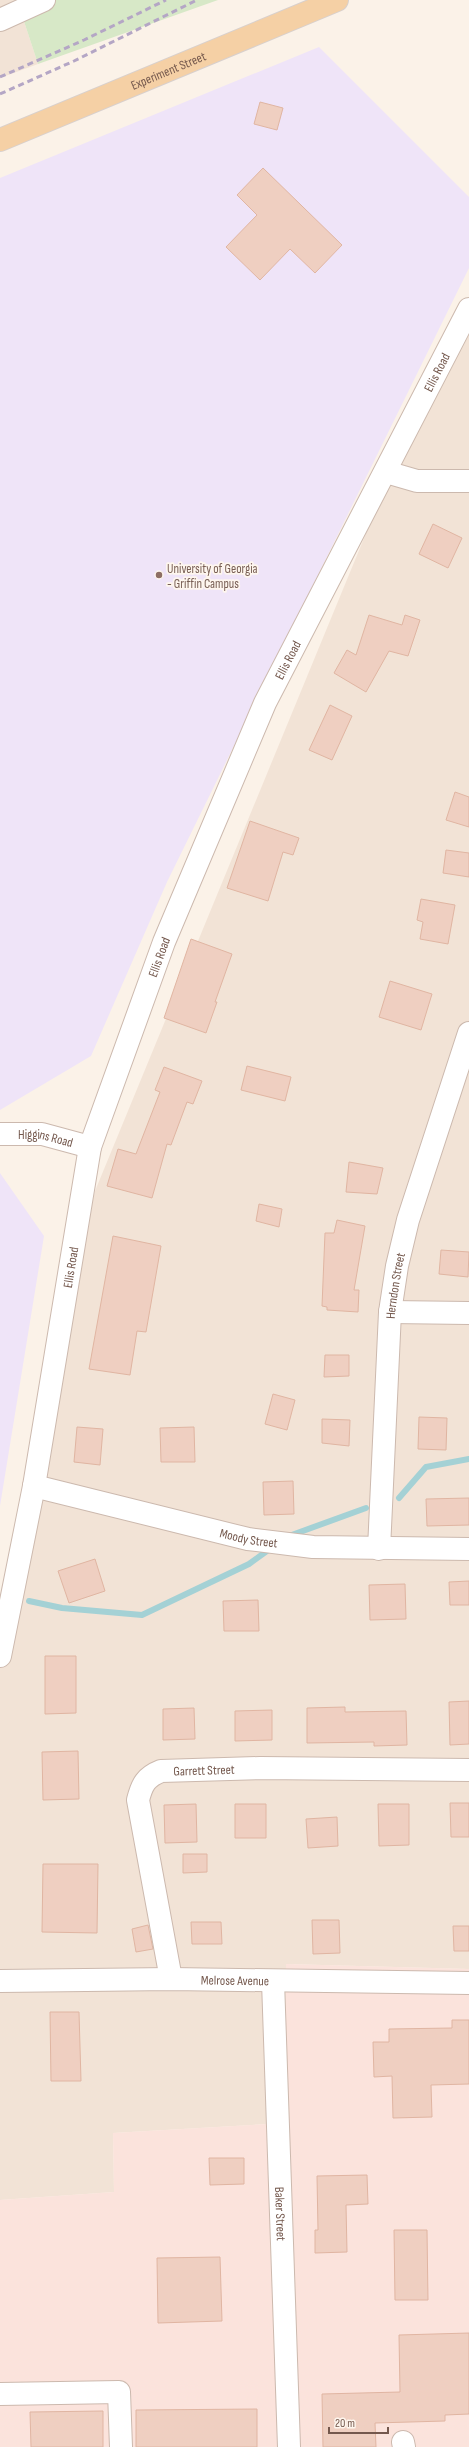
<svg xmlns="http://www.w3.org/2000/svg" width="469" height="2447" viewBox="0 0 469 2447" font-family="'Sofia Sans Condensed',sans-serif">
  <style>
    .residential { fill: #f2e3d6 }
    .commercial { fill: #fbe3dc }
    .education { fill: #efe4f8 }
    .green { fill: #d7e8c7 }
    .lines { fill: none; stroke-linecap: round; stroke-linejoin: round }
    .stream { stroke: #a4d1d5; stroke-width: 6 }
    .building { fill: #efcfc1; stroke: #e0b5a2 }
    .minor-casing { stroke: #ccb9ae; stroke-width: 24 }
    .major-casing { stroke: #d8d0cd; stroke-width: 24 }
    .minor { stroke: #fff; stroke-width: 22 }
    .major { stroke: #f5d0a5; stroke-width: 22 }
    .rail { stroke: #b4a6c5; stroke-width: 3; stroke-dasharray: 6 4; stroke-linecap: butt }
    .education-dot { fill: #8d6e63; stroke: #fef6ee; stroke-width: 1.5 }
    .labels { text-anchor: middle; stroke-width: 3.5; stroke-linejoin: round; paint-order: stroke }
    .street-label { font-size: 13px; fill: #74584d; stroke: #fef6ee }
    .education-label { font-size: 13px; fill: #785e54; stroke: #fef6ee; text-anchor: start }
  </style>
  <rect width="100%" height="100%" fill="#fbf2e8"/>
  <path class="residential" d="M 0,0 L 17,0 L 38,64 L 0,78 Z
    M 469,333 L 469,1969 L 286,1964 L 285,2123 L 113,2133 L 114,2192 L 0,2200 L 0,1625 L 95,1191 L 367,531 Z"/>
  <path class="commercial" d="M 286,1964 L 469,1969 L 469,2447 L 0,2447 L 0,2200 L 114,2192 L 113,2133 L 285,2123 Z"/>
  <path class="education" d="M 319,47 L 469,197 L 469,268 L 167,882 L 91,1056 L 0,1110 L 0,178 Z
    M 0,1173 L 44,1236 L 0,1506 Z"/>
  <path class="green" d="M 17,0 L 218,0 L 38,64 Z"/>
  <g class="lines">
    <path class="stream" d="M 399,1498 L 426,1467 L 469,1459
      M 289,1536 L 366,1508
      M 29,1601 L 62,1608 L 142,1615 L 249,1564 L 271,1548"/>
  </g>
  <path class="building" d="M 260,102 L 283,108 L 277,130 L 254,124 Z
    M 263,168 L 342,245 L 315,273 L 290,249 L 260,280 L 226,247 L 257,215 L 237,195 Z
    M 433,524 L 462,538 L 448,568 L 419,554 Z
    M 369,615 L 402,625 L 405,615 L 420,620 L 408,656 L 389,651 L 366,692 L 334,673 L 347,650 L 356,655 Z
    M 330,705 L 352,716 L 332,760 L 309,750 Z
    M 455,792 L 469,797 L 469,827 L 446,820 Z
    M 250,821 L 299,838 L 293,855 L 283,852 L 268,901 L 227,888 Z
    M 446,850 L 469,853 L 469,877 L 443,873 Z
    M 421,899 L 455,905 L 448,944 L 420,939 L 423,922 L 417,920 Z
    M 191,939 L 232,954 L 215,1002 L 217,1002 L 206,1033 L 164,1018 Z
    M 390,981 L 432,994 L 421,1030 L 379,1017 Z
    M 247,1066 L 291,1077 L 285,1101 L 241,1090 Z
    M 164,1067 L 202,1081 L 193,1104 L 187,1102 L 171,1145 L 167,1144 L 152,1198 L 107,1186 L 118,1149 L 136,1154 L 160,1092 L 155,1090 Z
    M 349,1162 L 383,1168 L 377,1194 L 346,1192 Z
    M 259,1204 L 282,1209 L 279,1227 L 256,1221 Z
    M 337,1220 L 365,1226 L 354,1290 L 359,1290 L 358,1312 L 327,1310 L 327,1307 L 322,1306 L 325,1233 L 334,1233 Z
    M 113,1236 L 161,1246 L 146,1332 L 137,1331 L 130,1375 L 89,1369 Z
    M 441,1250 L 469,1252 L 468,1277 L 439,1274 Z
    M 325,1355 L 349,1355 L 349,1376 L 324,1377 Z
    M 273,1394 L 295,1400 L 287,1430 L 265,1424 Z
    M 419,1417 L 447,1418 L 446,1450 L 418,1449 Z
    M 322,1419 L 350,1420 L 349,1446 L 322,1443 Z
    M 77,1427 L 103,1429 L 100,1465 L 74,1462 Z
    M 194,1427 L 195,1462 L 161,1462 L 160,1428 Z
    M 293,1481 L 294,1514 L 264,1515 L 263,1482 Z
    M 469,1498 L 469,1525 L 427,1526 L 426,1499 Z
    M 95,1559 L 105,1591 L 69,1603 L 58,1571 Z
    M 469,1581 L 469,1605 L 450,1605 L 449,1582 Z
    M 405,1584 L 406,1619 L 370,1620 L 369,1585 Z
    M 258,1600 L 259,1631 L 224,1631 L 223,1601 Z
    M 45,1656 L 76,1656 L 76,1713 L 45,1714 Z
    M 469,1701 L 469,1744 L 450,1745 L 449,1702 Z
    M 345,1707 L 345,1712 L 406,1711 L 407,1745 L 374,1746 L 374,1742 L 307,1743 L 307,1708 Z
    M 194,1708 L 195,1739 L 163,1740 L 163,1709 Z
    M 272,1710 L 272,1740 L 235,1741 L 235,1711 Z
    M 78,1751 L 79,1799 L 43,1800 L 42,1752 Z
    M 450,1803 L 469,1803 L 469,1837 L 451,1837 Z
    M 196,1804 L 197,1842 L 165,1843 L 164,1805 Z
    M 235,1804 L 266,1804 L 266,1838 L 235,1838 Z
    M 378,1804 L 409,1804 L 409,1845 L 379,1846 Z
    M 337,1817 L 338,1846 L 308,1848 L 306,1819 Z
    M 183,1854 L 207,1854 L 207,1872 L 183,1873 Z
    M 43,1864 L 98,1864 L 97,1933 L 42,1932 Z
    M 312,1920 L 339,1920 L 340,1953 L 313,1954 Z
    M 191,1922 L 221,1922 L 222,1944 L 192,1944 Z
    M 148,1925 L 153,1949 L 136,1952 L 132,1929 Z
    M 453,1926 L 469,1926 L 469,1951 L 454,1951 Z
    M 50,2012 L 79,2012 L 81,2081 L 51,2081 Z
    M 452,2020 L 469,2020 L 469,2084 L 431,2085 L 432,2117 L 393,2118 L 392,2076 L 374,2077 L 373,2042 L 389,2042 L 389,2029 L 452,2028 Z
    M 209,2158 L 244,2158 L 244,2184 L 210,2185 Z
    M 367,2175 L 368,2204 L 346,2205 L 347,2252 L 315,2253 L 315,2230 L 318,2230 L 317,2176 Z
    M 394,2230 L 427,2230 L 428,2300 L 395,2300 Z
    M 220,2257 L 222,2321 L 158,2323 L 157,2258 Z
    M 469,2333 L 469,2414 L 445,2415 L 445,2421 L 375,2423 L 376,2447 L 323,2447 L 322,2394 L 400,2392 L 399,2335 Z
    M 257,2409 L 257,2447 L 136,2447 L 136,2410 Z
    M 103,2411 L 103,2447 L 31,2447 L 30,2412 Z"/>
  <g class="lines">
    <defs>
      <g id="minor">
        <path d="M 0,20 L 44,0"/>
        <path d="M 386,472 L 417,481 L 469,481"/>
        <path id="s1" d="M 0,1134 L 42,1134 L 90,1147"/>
        <path d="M 390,1312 L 469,1313"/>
        <path id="s2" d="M 34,1486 L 248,1539 L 313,1547 L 469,1549"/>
        <path id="s3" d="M 379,1549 L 390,1312 L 397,1266 L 408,1220 L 469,1033"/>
        <path id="s4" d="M 0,1656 L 34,1486 L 90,1147 L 164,942 L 265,703 L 469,309"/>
        <path id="s5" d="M 171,1979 L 138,1800 C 142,1784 146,1777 161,1771 L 260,1768 L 469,1770"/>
        <path id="s6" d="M 0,1981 L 171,1979 L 469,1983"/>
        <path id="s7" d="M 273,1981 L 289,2447"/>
        <path d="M 0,2394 L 119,2392 L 121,2447"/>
        <path d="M 403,2442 L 404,2447"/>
      </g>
      <g id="major">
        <path id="s8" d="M 0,140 L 337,0"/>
      </g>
    </defs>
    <use href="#minor" class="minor-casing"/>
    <use href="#major" class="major-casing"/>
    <use href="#minor" class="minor"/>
    <use href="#major" class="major"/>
    <path class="rail" d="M 0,77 L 84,40 L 166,0
      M 0,94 L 74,61 L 197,0"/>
  </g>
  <circle class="education-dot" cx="159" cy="575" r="4"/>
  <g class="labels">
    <g class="street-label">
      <text dy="5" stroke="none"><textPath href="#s8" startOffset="182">Experiment Street</textPath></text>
      <text dy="5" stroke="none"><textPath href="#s4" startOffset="1367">Ellis Road</textPath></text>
      <text dy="5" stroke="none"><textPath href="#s4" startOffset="1043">Ellis Road</textPath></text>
      <text dy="5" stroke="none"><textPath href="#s4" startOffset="719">Ellis Road</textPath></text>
      <text dy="5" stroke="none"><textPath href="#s1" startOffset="46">Higgins Road</textPath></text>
      <text dy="5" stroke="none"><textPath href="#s4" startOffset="395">Ellis Road</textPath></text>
      <text dy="5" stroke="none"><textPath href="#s3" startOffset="264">Herndon Street</textPath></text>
      <text dy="5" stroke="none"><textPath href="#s2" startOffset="221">Moody Street</textPath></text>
      <text dy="5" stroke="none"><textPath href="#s5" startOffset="264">Garrett Street</textPath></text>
      <text dy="5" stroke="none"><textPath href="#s6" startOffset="235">Melrose Avenue</textPath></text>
      <text dy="5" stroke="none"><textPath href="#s7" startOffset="233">Baker Street</textPath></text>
    </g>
    <g class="education-label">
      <text x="167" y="573">University of Georgia<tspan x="167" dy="15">- Griffin Campus</tspan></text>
    </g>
  </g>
  <path d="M329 2427v6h59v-6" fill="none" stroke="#74584d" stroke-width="2"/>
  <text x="335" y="2427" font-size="12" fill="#74584d" stroke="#fef6ee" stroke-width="3" paint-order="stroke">20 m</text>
</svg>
